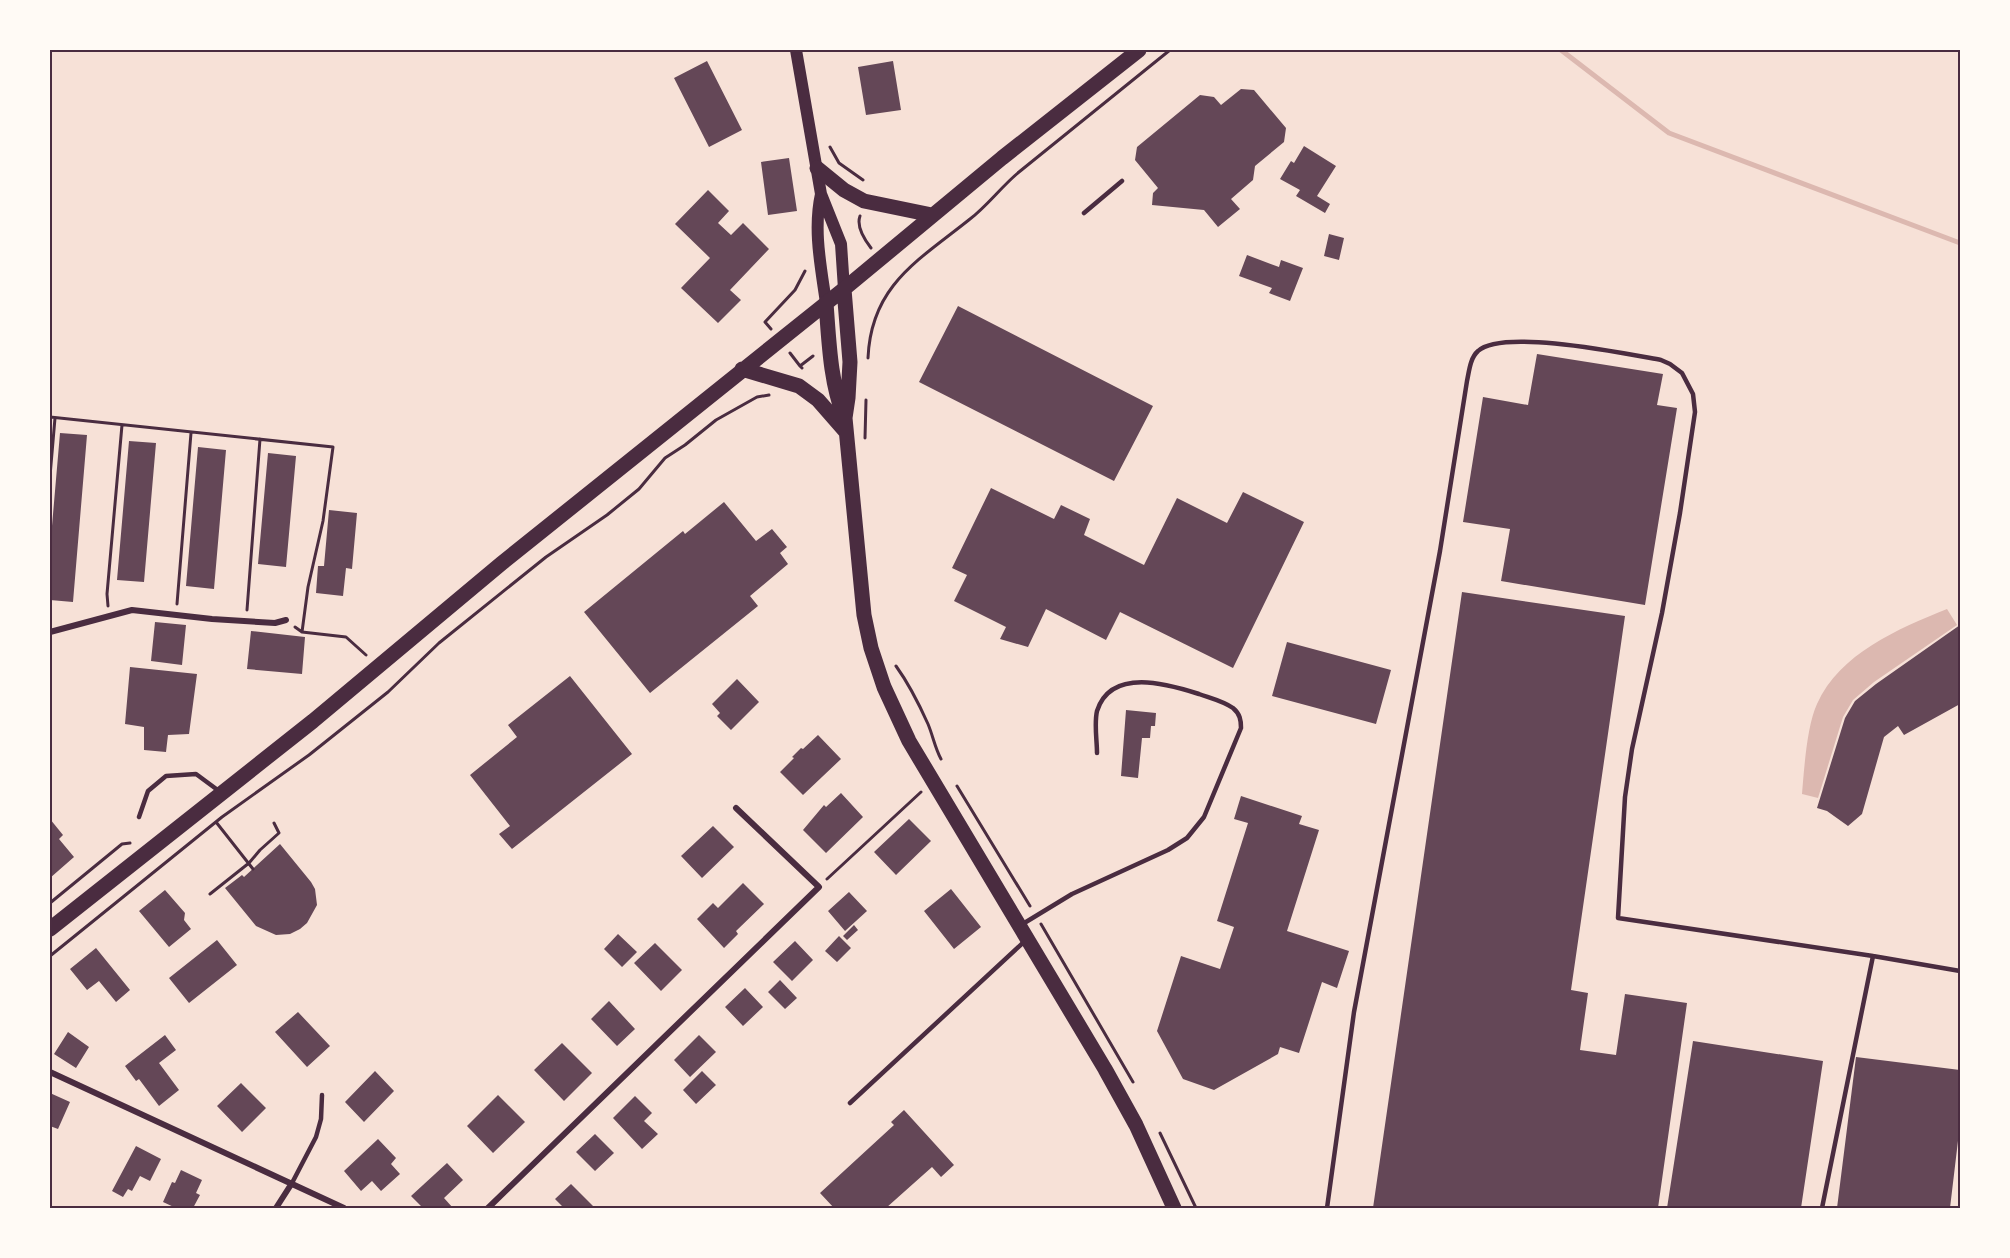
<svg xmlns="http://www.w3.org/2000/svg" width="2010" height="1258" viewBox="0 0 2010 1258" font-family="'Source Sans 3',sans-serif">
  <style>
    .water { fill: #dcb8b0 }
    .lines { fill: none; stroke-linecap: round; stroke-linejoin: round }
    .stream { stroke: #dcb8b0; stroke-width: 5 }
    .building { fill: #644757 }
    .path { stroke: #4a2c40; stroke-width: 3 }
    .service { stroke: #4a2c40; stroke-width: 4.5 }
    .minor { stroke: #4a2c40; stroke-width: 6 }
    .secondary { stroke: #4a2c40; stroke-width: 12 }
    .primary { stroke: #4a2c40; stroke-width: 15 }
    .neatline { fill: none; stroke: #4a2c40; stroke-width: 2 }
  </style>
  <rect width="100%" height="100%" fill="#f7e1d7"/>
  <path class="water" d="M 1947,609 L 1957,625 L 1874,682 L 1853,700 L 1843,717 L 1818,798 L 1802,794 C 1804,770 1807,725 1817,704 C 1840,653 1898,629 1947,609 Z"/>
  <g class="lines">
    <path class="stream" d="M 1561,50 L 1669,133 L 1960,243"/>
  </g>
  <path class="building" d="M 707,61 L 742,130 L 709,147 L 674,78 Z
    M 893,61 L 901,110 L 866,115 L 858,67 Z
    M 1241,89 L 1254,90 L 1286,128 L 1284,142 L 1255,166 L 1253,180 L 1231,199 L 1240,209 L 1218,227 L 1204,210 L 1152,205 L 1153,193 L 1158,188 L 1135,160 L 1137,147 L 1200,95 L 1214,97 L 1221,105 Z
    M 1304,146 L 1336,166 L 1317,196 L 1330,204 L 1325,213 L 1296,196 L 1300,190 L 1280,179 L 1291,161 L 1294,163 Z
    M 789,158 L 797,211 L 768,215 L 761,162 Z
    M 708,190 L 729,211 L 718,223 L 731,235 L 743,223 L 769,249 L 730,290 L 741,300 L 718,323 L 681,288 L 710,258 L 675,224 Z
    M 1329,234 L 1344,238 L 1339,260 L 1324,256 Z
    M 1247,255 L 1279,267 L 1281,260 L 1303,268 L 1290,301 L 1269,293 L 1272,288 L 1239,276 Z
    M 958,306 L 1153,406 L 1114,481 L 919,382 Z
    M 1537,354 L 1663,374 L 1657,405 L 1677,408 L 1645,605 L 1501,581 L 1510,529 L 1463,522 L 1483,397 L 1528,405 Z
    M 60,433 L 87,435 L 73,602 L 50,600 L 50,549 Z
    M 129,441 L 156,443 L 144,582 L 117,580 Z
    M 198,447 L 226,450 L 214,589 L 186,586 Z
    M 268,453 L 296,456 L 286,567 L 258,564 Z
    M 991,488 L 1054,519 L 1061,505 L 1090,519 L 1084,535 L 1144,565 L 1177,498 L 1227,523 L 1243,492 L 1304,522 L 1233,668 L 1120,612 L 1106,640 L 1046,609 L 1028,647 L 1000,639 L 1006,627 L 954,601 L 967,575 L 952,568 Z
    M 724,502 L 756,541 L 772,529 L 787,547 L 780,553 L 788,564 L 750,596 L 758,606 L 650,693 L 584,612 L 683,531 L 685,534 Z
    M 329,510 L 357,513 L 352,569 L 346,568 L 343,596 L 316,593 L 318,566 L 324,566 Z
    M 1462,592 L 1625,616 L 1571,990 L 1588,993 L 1580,1050 L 1616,1055 L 1625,994 L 1687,1003 L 1658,1208 L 1373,1208 Z
    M 155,622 L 186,625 L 182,665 L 151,661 Z
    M 1960,625 L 1960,704 L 1904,735 L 1898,726 L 1884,737 L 1862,814 L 1848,826 L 1827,811 L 1817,808 L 1845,718 L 1855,701 L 1876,684 Z
    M 251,631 L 305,637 L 302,674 L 247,669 Z
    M 1287,642 L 1391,670 L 1376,724 L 1272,696 Z
    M 130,667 L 197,674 L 189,734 L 168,735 L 166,752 L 144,750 L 144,727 L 125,724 Z
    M 570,676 L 632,754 L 512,849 L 499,834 L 510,826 L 470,775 L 517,737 L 508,725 Z
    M 737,679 L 759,702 L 731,730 L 717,716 L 720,713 L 712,704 Z
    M 1126,710 L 1156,713 L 1155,726 L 1151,726 L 1150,738 L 1142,738 L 1138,778 L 1121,776 Z
    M 818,735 L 841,759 L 803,795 L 780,772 L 794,758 L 792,757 L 801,748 L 803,749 Z
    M 841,793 L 863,817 L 826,853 L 803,830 L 824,805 L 826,807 Z
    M 1241,796 L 1302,816 L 1299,824 L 1319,830 L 1287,931 L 1349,951 L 1337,988 L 1322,982 L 1299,1053 L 1280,1047 L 1278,1054 L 1214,1090 L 1183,1079 L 1157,1031 L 1181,956 L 1220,969 L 1234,927 L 1217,921 L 1248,823 L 1234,819 Z
    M 50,819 L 63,835 L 59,839 L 74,857 L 50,878 Z
    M 909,819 L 931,841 L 896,875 L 874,852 Z
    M 713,826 L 734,847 L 702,878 L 681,856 Z
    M 280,844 L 311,882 L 315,889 L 317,905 L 307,923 L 300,929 L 290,934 L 276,935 L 256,926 L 225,888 L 242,875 L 244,877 Z
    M 743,883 L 764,904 L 736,931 L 738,934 L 724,948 L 697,919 L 713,903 L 718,908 Z
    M 951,889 L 981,927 L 954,949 L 924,911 Z
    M 165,890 L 185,913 L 184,920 L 191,929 L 169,947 L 139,911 Z
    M 849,892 L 867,911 L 845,931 L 828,911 Z
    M 854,925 L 858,930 L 847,940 L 843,936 Z
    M 618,934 L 637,952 L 622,967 L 604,949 Z
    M 839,936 L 851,948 L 837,962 L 825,951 Z
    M 217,940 L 237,965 L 189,1003 L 169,978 Z
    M 795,941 L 813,960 L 792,981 L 773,962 Z
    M 655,943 L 682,970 L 661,991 L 634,963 Z
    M 96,948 L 130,990 L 116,1002 L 99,981 L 87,990 L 70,969 Z
    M 780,980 L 797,998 L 785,1009 L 768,992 Z
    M 745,988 L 763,1007 L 743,1026 L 725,1007 Z
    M 609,1001 L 635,1029 L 617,1046 L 591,1019 Z
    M 298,1012 L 330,1046 L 307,1067 L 275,1032 Z
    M 68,1032 L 89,1047 L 76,1068 L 54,1054 Z
    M 165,1035 L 176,1050 L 159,1063 L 179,1090 L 159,1106 L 139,1079 L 136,1081 L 125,1066 Z
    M 699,1035 L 716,1052 L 690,1077 L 674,1060 Z
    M 1693,1041 L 1823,1061 L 1801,1208 L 1667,1208 Z
    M 562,1043 L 592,1073 L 564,1101 L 534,1070 Z
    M 1856,1057 L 1960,1070 L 1960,1124 L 1950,1208 L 1837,1208 Z
    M 375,1071 L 394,1091 L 364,1122 L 345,1102 Z
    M 702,1071 L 716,1085 L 696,1104 L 683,1090 Z
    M 241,1083 L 266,1108 L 242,1132 L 217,1106 Z
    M 50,1093 L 70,1102 L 58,1129 L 50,1126 Z
    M 498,1095 L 525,1122 L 493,1153 L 467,1126 Z
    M 635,1096 L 652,1113 L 644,1121 L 658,1134 L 642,1149 L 613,1118 Z
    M 904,1110 L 954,1165 L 941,1177 L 932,1167 L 886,1208 L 834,1208 L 820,1193 L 894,1125 L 891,1122 Z
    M 595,1134 L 614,1153 L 595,1171 L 576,1152 Z
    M 378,1139 L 396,1158 L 391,1164 L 400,1174 L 381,1191 L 372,1181 L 361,1191 L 344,1171 Z
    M 136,1146 L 161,1159 L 150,1181 L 140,1176 L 132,1191 L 128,1189 L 123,1197 L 112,1191 Z
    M 447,1163 L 463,1180 L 444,1198 L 453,1208 L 423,1208 L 411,1196 Z
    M 181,1170 L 202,1180 L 196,1193 L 200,1195 L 193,1208 L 176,1208 L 163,1202 L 172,1182 L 175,1183 Z
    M 571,1184 L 593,1206 L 590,1208 L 564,1208 L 555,1199 Z"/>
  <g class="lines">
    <path class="path" d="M 830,147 L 839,163 L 863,180
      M 860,216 C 856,227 864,239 871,248
      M 771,329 L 765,322 L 795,290 L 805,271
      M 790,353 L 800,366
      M 868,358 C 871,285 919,260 970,219 C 987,206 1002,186 1019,172 L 1170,50
      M 802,368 L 800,366 L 813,356
      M 50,417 L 333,447 L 323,521 L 308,587 L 302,632
      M 865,438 L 866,400
      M 50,476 L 55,418
      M 177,604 L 191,433
      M 108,606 L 107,594 L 122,425
      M 247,610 L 260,439
      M 295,627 L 302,632 L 346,637 L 366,655
      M 896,666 C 909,684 919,704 928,724 C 933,736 935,748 941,759
      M 957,786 L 1030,906
      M 216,822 L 253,869
      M 827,879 L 921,792
      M 210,894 L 249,863 L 260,850 L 279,833 L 274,823
      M 50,903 L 122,844 L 130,843
      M 1041,924 L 1133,1082
      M 50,956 L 222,817 L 309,755 L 388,692 L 439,643 L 546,557 L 607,515 L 639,489 L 665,458 L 685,445 L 716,420 L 757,397 L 769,395
      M 1160,1133 L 1196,1208"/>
    <path class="service" d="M 1084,213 L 1122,181
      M 139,817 L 148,791 L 166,776 L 196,774 L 219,791
      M 1021,925 L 1072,894 L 1168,850 L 1187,838 L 1204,817 L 1241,728 C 1241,720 1240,714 1233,708 C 1223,701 1210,698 1199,694 C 1168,684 1111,667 1097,711 C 1094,724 1097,740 1097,753
      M 850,1103 L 1026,940
      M 292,1183 L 316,1137 L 321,1119 L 322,1095
      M 1327,1208 L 1354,1012 L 1440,551 L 1467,381 C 1469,372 1470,358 1478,351 C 1502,328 1627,354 1661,360 L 1670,364 L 1682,373 L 1693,394 L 1695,412 L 1680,513 L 1662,613 L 1632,749 L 1625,797 L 1618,918 L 1873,956 L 1960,971
      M 1822,1208 L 1873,956"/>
    <path class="minor" d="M 50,632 L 132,610 L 212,619 L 275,623 L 286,620
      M 50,1072 L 344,1208
      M 276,1208 L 292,1183
      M 488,1208 L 819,887 L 736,808"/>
    <path class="secondary" d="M 796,50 L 821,194 L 841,244 L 844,289
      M 821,194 C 813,230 821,267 826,303"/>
    <path class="primary" d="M 817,168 L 844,190 L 864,201 L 932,215
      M 844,289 L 850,362 L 848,398 L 845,418 L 864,615 L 871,648 L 884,687 L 909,741 L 1105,1069 L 1136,1125 L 1174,1208
      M 826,303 C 829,341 830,381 844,417
      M 742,369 L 799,386 L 818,400 L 846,432
      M 50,929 L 313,721 L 502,563 L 844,289 L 1002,158 L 1139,50"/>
  </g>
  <rect width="2010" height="1258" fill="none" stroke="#fffaf5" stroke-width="102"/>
  <rect x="51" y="51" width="1908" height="1156" class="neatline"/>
</svg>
